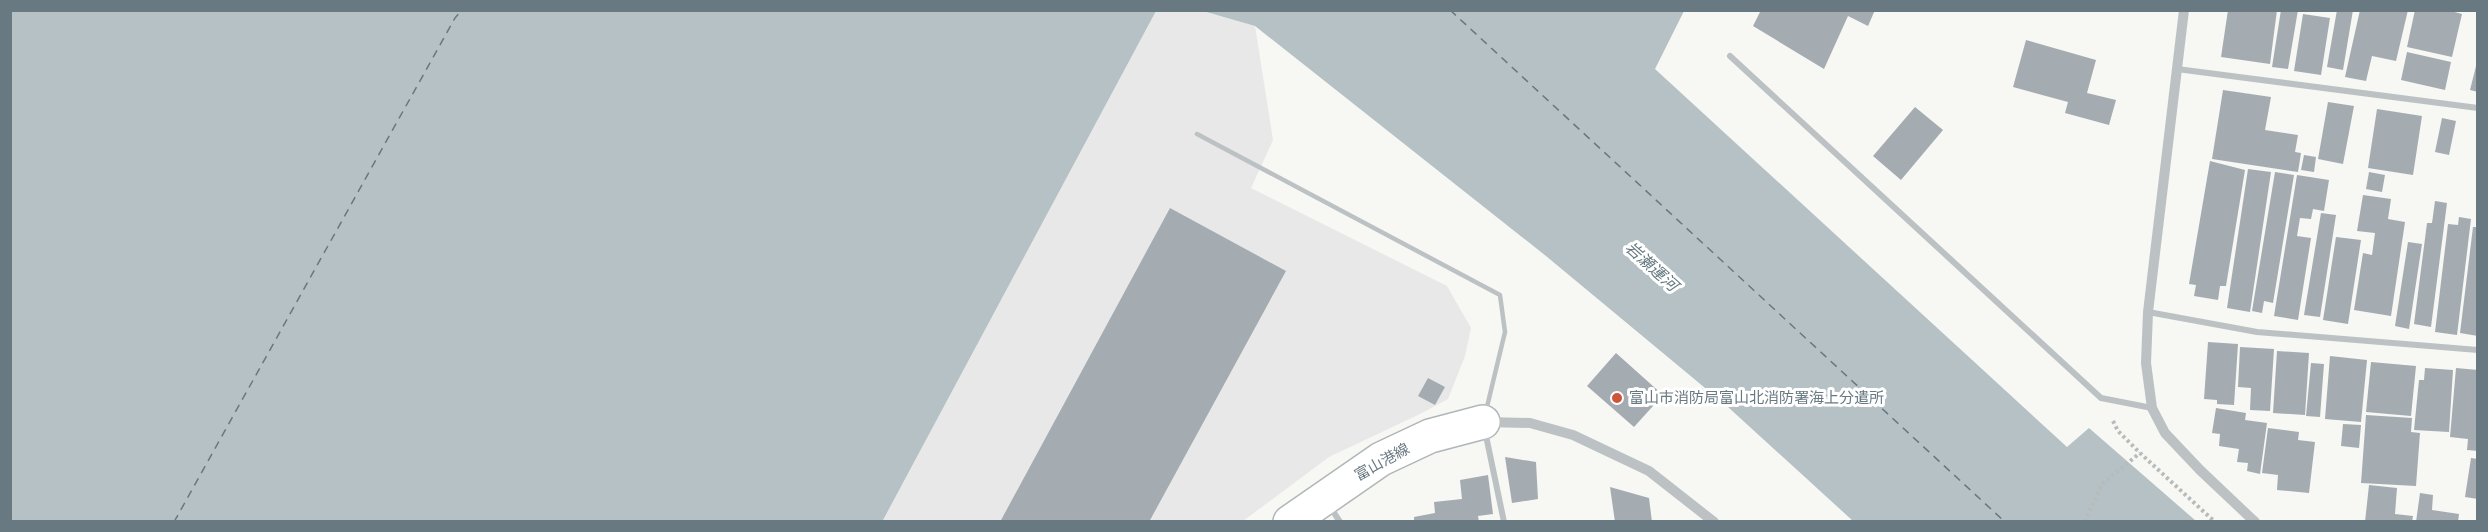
<svg xmlns="http://www.w3.org/2000/svg" width="2488" height="532" viewBox="0 0 2488 532" font-family="'PT Sans','Noto Sans JP',sans-serif">
  <style>
    .built { fill: #e8e8e8 }
    .water { fill: #b5c1c4 }
    .lines { fill: none; stroke-linecap: round; stroke-linejoin: round }
    .ferry { stroke: #65797e; stroke-width: 1.5; stroke-dasharray: 8 6; stroke-linecap: butt }
    .building { fill: #a4acb1 }
    .primary-casing { stroke: #b0b6b8; stroke-width: 36 }
    .path { stroke: #b7bbbc; stroke-width: 4; stroke-dasharray: 3 3; stroke-linecap: butt }
    .service { stroke: #bcc1c4; stroke-width: 4.5 }
    .minor { stroke: #bcc1c4; stroke-width: 6 }
    .tertiary { stroke: #bcc1c4; stroke-width: 10 }
    .primary { stroke: #fff; stroke-width: 33 }
    .poi-dot { fill: #cf543c; stroke: #fff; stroke-width: 2 }
    .labels { text-anchor: middle; stroke-width: 6; stroke-linejoin: round; paint-order: stroke }
    .poi-label { font-size: 15px; fill: #697982; stroke: #fff; text-anchor: start }
    .street-label { font-size: 15px; fill: #697982; stroke: #fff }
    .water-label { font-size: 16px; font-style: italic; fill: #65797e; stroke: #fff }
  </style>
  <rect width="100%" height="100%" fill="#f7f7f4"/>
  <path class="built" d="M 1156,11 L 1203,11 L 1255,26 L 1273,140 L 1251,188 L 1447,286 L 1471,328 L 1465,356 L 1448,399 L 1420,414 L 1329,457 L 1243,521 L 882,522 Z"/>
  <path class="water" d="M 10,11 L 11,10 L 1156,11 L 882,522 L 11,521 Z
    M 1203,11 L 1684,11 L 1655,69 L 2067,447 L 2089,428 L 2196,521 L 1853,521 L 1728,407 L 1546,256 L 1255,26 Z"/>
  <g class="lines">
    <path class="ferry" d="M 1450,10 L 2005,522
      M 174,522 L 455,18 L 462,10"/>
  </g>
  <path class="building" d="M 1761,10 L 1875,10 L 1868,26 L 1848,16 L 1824,69 L 1753,26 Z
    M 2228,10 L 2277,10 L 2270,64 L 2221,57 Z
    M 2281,10 L 2298,10 L 2288,69 L 2272,67 Z
    M 2337,10 L 2353,10 L 2343,70 L 2327,67 Z
    M 2360,10 L 2408,10 L 2396,61 L 2372,56 L 2366,81 L 2345,77 Z
    M 2415,10 L 2447,10 L 2462,14 L 2452,57 L 2407,47 Z
    M 2303,14 L 2330,18 L 2321,75 L 2294,71 Z
    M 2026,40 L 2096,60 L 2087,93 L 2116,100 L 2109,125 L 2065,113 L 2068,102 L 2013,87 Z
    M 2407,52 L 2451,62 L 2445,90 L 2401,80 Z
    M 2477,62 L 2478,62 L 2478,92 L 2470,90 Z
    M 2223,90 L 2271,97 L 2265,130 L 2298,135 L 2295,152 L 2301,153 L 2298,172 L 2212,159 Z
    M 2328,102 L 2354,106 L 2343,164 L 2318,159 Z
    M 1915,107 L 1943,130 L 1901,180 L 1873,156 Z
    M 2377,109 L 2422,116 L 2413,175 L 2368,168 Z
    M 2442,118 L 2456,121 L 2449,155 L 2435,152 Z
    M 2304,155 L 2316,157 L 2314,172 L 2301,170 Z
    M 2210,161 L 2245,170 L 2226,286 L 2220,286 L 2218,300 L 2194,296 L 2196,285 L 2189,284 Z
    M 2248,169 L 2271,172 L 2250,312 L 2227,308 Z
    M 2275,172 L 2294,175 L 2273,303 L 2264,301 L 2262,313 L 2252,311 Z
    M 2369,172 L 2385,175 L 2382,192 L 2366,189 Z
    M 2297,175 L 2329,180 L 2324,211 L 2313,209 L 2311,219 L 2300,218 L 2297,236 L 2311,238 L 2298,320 L 2274,316 Z
    M 2363,195 L 2391,199 L 2388,219 L 2405,222 L 2391,316 L 2354,310 L 2363,253 L 2372,255 L 2375,233 L 2357,231 Z
    M 2435,201 L 2447,203 L 2431,327 L 2414,324 L 2427,223 L 2432,223 Z
    M 1170,208 L 1286,271 L 1149,522 L 1000,522 Z
    M 2321,213 L 2336,215 L 2320,317 L 2304,315 Z
    M 2459,217 L 2471,219 L 2457,335 L 2435,332 L 2448,224 L 2458,225 Z
    M 2473,227 L 2478,227 L 2478,336 L 2460,333 Z
    M 2336,237 L 2361,240 L 2348,324 L 2323,320 Z
    M 2408,242 L 2422,244 L 2409,329 L 2395,326 Z
    M 2208,342 L 2238,344 L 2234,405 L 2217,404 L 2217,400 L 2204,399 Z
    M 2240,347 L 2274,349 L 2270,411 L 2250,410 L 2251,388 L 2238,387 Z
    M 2277,351 L 2309,353 L 2305,415 L 2273,413 Z
    M 1616,353 L 1663,395 L 1634,427 L 1587,386 Z
    M 2330,356 L 2367,360 L 2361,422 L 2325,419 Z
    M 2371,362 L 2416,366 L 2411,416 L 2366,412 Z
    M 2311,363 L 2324,364 L 2320,417 L 2306,416 Z
    M 2425,368 L 2453,370 L 2449,432 L 2414,430 L 2419,380 L 2424,380 Z
    M 2456,368 L 2478,370 L 2478,451 L 2467,450 L 2468,439 L 2450,437 Z
    M 1428,378 L 1445,387 L 1435,405 L 1418,396 Z
    M 2216,408 L 2246,413 L 2245,420 L 2267,423 L 2260,474 L 2247,471 L 2248,463 L 2237,462 L 2239,449 L 2219,446 L 2220,434 L 2212,433 Z
    M 2366,415 L 2412,418 L 2411,432 L 2420,433 L 2416,486 L 2361,483 Z
    M 2343,424 L 2361,425 L 2359,448 L 2341,446 Z
    M 2268,428 L 2299,432 L 2298,440 L 2315,442 L 2309,493 L 2277,490 L 2278,475 L 2262,473 Z
    M 1505,457 L 1536,462 L 1538,499 L 1512,503 Z
    M 2471,458 L 2478,459 L 2478,499 L 2465,497 Z
    M 1488,475 L 1493,514 L 1478,516 L 1479,522 L 1414,522 L 1414,517 L 1435,513 L 1434,502 L 1462,499 L 1460,480 Z
    M 2369,485 L 2397,488 L 2395,514 L 2413,516 L 2412,522 L 2365,522 Z
    M 1610,487 L 1649,498 L 1652,522 L 1615,522 Z
    M 2420,493 L 2433,495 L 2432,510 L 2459,514 L 2458,522 L 2416,522 Z"/>
  <g class="lines">
    <defs>
      <path id="primary" d="M 1290,522 L 1381,459 L 1430,436 L 1483,422"/>
    </defs>
    <use href="#primary" class="primary-casing"/>
    <path class="path" d="M 2113,421 L 2118,431 L 2140,453 L 2215,522
      M 2085,522 L 2102,484 L 2140,453"/>
    <path class="service" d="M 1197,134 L 1500,295 L 1505,332 L 1486,411"/>
    <path class="minor" d="M 1730,56 L 2101,398 L 2152,408
      M 2177,69 L 2478,108
      M 2148,312 L 2257,332 L 2478,350
      M 1485,431 L 1504,522
      M 1329,505 L 1340,522"/>
    <path class="tertiary" d="M 2184,10 L 2148,312 L 2146,363 L 2152,408 L 2165,433 L 2200,470 L 2255,522
      M 1486,422 L 1530,423 L 1573,435 L 1649,471 L 1714,522"/>
    <use href="#primary" class="primary"/>
  </g>
  <circle class="poi-dot" cx="1617" cy="398" r="6"/>
  <g class="labels">
    <g class="poi-label">
      <text x="1629" y="403">富山市消防局富山北消防署海上分遣所</text>
    </g>
    <g class="street-label">
      <text transform="translate(1382 462) rotate(-29)" y="5">富山港線</text>
    </g>
    <g class="water-label">
      <text transform="translate(1652 266) rotate(42)" y="6">岩瀬運河</text>
    </g>
  </g>
  <rect width="2488" height="532" fill="none" stroke="#697982" stroke-width="24"/>
</svg>
